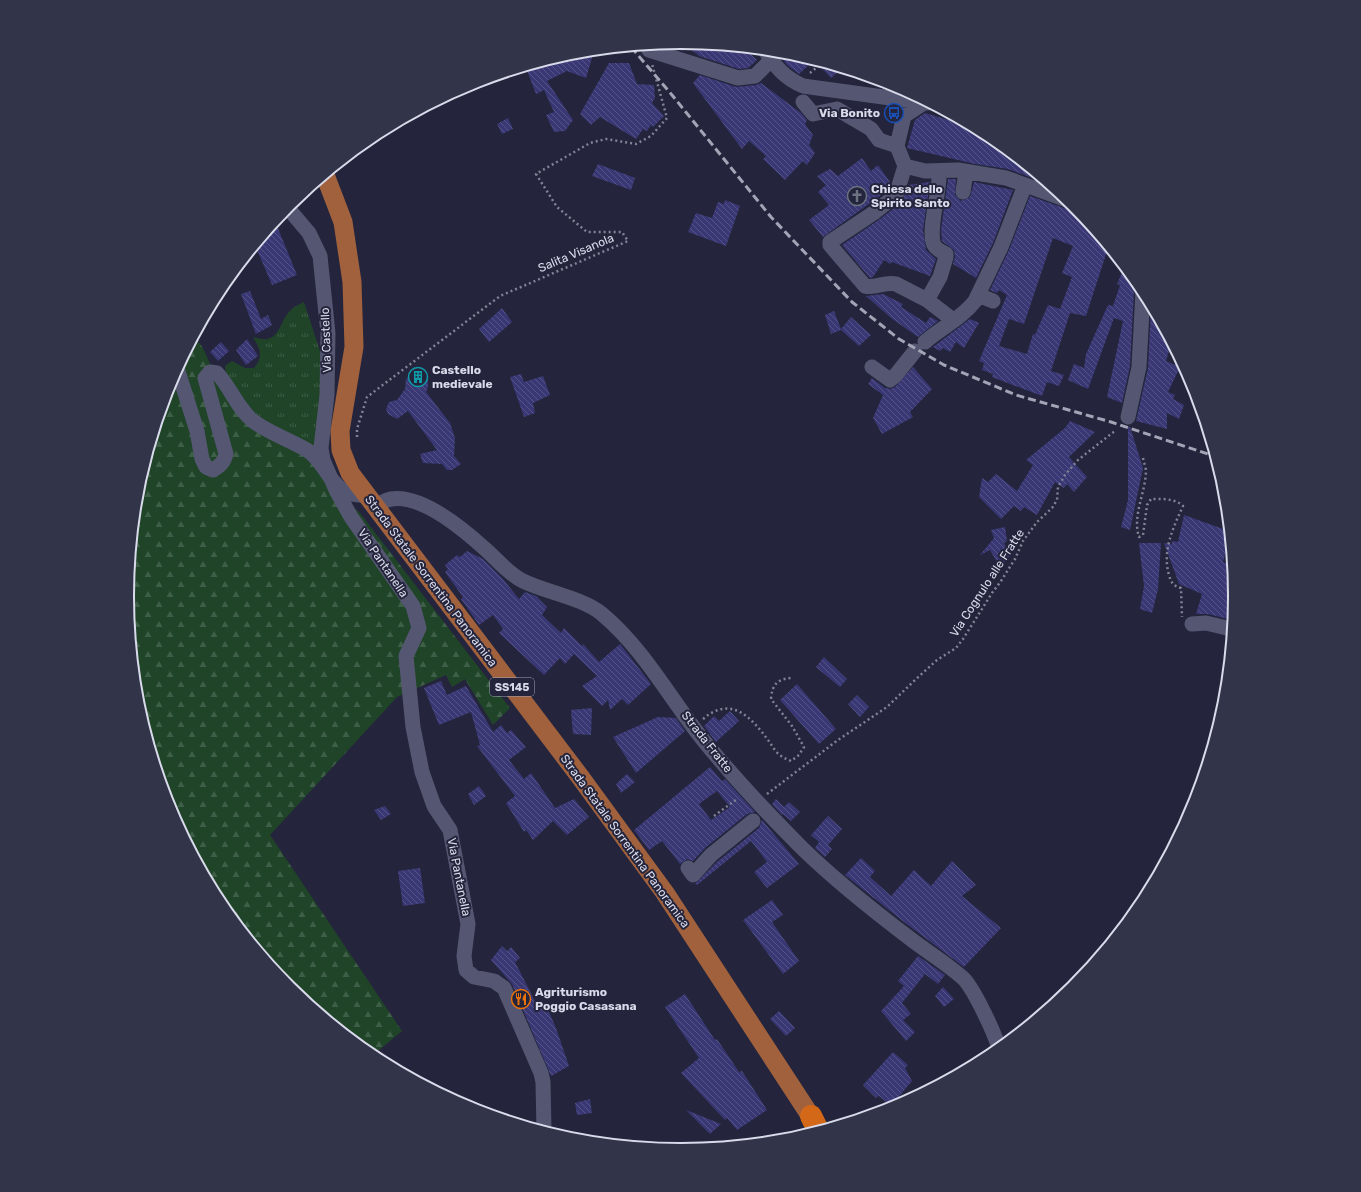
<svg xmlns="http://www.w3.org/2000/svg" width="1361" height="1192" viewBox="0 0 1361 1192" font-family="Rubik,sans-serif">
  <style>
    .grass { fill: url(#grass-tufts) }
    .forest { fill: url(#forest-firs) }
    .building { fill: url(#building-back-hatch); fill-rule: evenodd }
    .lines { fill: none; stroke-linecap: round; stroke-linejoin: round }
    .path { stroke: #818396; stroke-width: 2.5; stroke-dasharray: 2 3; stroke-linecap: butt }
    .minor { stroke: #555772; stroke-width: 15 }
    .major { stroke: #a1613d; stroke-width: 19 }
    .highway { stroke: #d36819; stroke-width: 22 }
    .rail { stroke: #a3a4b6; stroke-width: 3; stroke-dasharray: 8 4; stroke-linecap: butt }
    .labels { text-anchor: middle; stroke-width: 4; stroke-linejoin: round; paint-order: stroke }
    .shield { fill: #24253c; stroke: #a3a4b6; stroke-width: 1 }
    .shield-label { font-size: 11px; font-weight: bold; fill: #d9dbeb }
    .poi-label { font-size: 12px; font-weight: bold; fill: #d9dbeb; stroke: #24253c; text-anchor: start }
    .street-label { font-size: 12px; fill: #d9dbeb; stroke: #24253c }
    .rim { fill: none; stroke: #d9dbeb; stroke-width: 2 }
  </style>
  <defs>
    <pattern id="grass-tufts" width="24" height="20" patternUnits="userSpaceOnUse"><rect width="24" height="20" fill="#1f4428"/><path d="M3 7l-1-3M5 7V3M7 7l1-3M15 17l-1-3M17 17v-4M19 17l1-3" fill="none" stroke="#3f5e47"/></pattern>
    <pattern id="forest-firs" width="22" height="20" patternUnits="userSpaceOnUse"><rect width="22" height="20" fill="#1f4428"/><path d="M5 1l3.5 6h-7zM16 11l3.5 6h-7z" fill="#3f5e47"/></pattern>
    <pattern id="building-back-hatch" width="6" height="6" patternUnits="userSpaceOnUse"><rect width="6" height="6" fill="#393774"/><path d="M-1 5l2 2M0 0l6 6M5-1l2 2" fill="none" stroke="#555388"/></pattern>
  </defs>
  <rect width="100%" height="100%" fill="#24253c"/>
  <path class="grass" d="M 304,302 L 320,351 L 326,379 L 314,447 L 263,423 L 227,383 L 225,366 L 232,361 L 245,368 L 254,368 C 264,356 260,349 253,337 C 282,347 277,321 293,308 C 296,306 300,304 304,302 Z"/>
  <path class="forest" d="M 194,336 L 203,348 L 220,386 L 305,457 L 346,500 L 360,513 L 510,708 L 493,725 L 465,679 L 452,687 L 446,675 L 397,697 L 270,835 L 402,1031 L 372,1056 L 289,988 L 220,904 L 169,808 L 137,704 L 127,596 L 137,488 L 169,384 Z"/>
  <path class="building" d="M 681,42 L 711,45 L 718,52 L 724,46 L 744,48 L 757,60 L 748,68 L 739,69 L 699,56 L 687,46 L 683,51 L 660,44 Z
    M 594,51 L 586,78 L 567,71 L 547,81 L 573,120 L 565,131 L 554,132 L 546,115 L 554,112 L 544,90 L 536,94 L 526,68 L 573,53 Z
    M 777,51 L 789,53 L 814,60 L 799,74 L 787,65 Z
    M 814,60 L 834,66 L 841,69 L 831,78 Z
    M 609,63 L 629,63 L 637,84 L 654,85 L 655,98 L 652,103 L 664,116 L 653,127 L 651,125 L 647,131 L 643,129 L 636,139 L 600,117 L 591,125 L 580,114 Z
    M 700,75 L 736,87 L 756,85 L 761,83 L 801,113 L 807,120 L 805,124 L 813,135 L 809,145 L 815,153 L 807,165 L 803,161 L 785,180 L 763,159 L 766,156 L 749,141 L 742,149 L 693,83 Z
    M 925,113 L 970,126 L 988,136 L 1046,183 L 1008,169 L 975,164 L 907,148 L 915,120 Z
    M 508,118 L 513,129 L 502,134 L 497,124 Z
    M 862,158 L 871,171 L 878,165 L 890,182 L 888,190 L 823,237 L 809,220 L 829,205 L 818,192 L 826,185 L 817,176 L 830,169 L 838,176 Z
    M 598,164 L 635,178 L 631,190 L 592,176 Z
    M 948,179 L 956,179 L 955,195 L 961,201 L 970,197 L 974,182 L 1013,190 L 993,243 L 976,278 L 953,264 L 955,257 L 954,250 L 942,241 L 941,230 Z
    M 930,182 L 923,230 L 926,250 L 936,259 L 930,276 L 892,262 L 890,264 L 884,260 L 873,277 L 870,278 L 842,245 L 880,219 L 902,202 L 908,185 Z
    M 1030,196 L 1064,208 L 1069,209 L 1074,206 L 1108,248 L 1086,316 L 1070,313 L 1051,371 L 1064,375 L 1059,386 L 1047,382 L 1042,396 L 992,377 L 993,374 L 982,370 L 984,363 L 979,361 L 1007,295 L 999,290 L 997,293 L 990,290 L 1009,250 ZM 1053,238 L 1073,246 L 1062,273 L 1072,277 L 1060,309 L 1048,305 L 1035,335 L 1033,334 L 1027,354 L 999,346 L 1009,319 L 1024,324 Z
    M 725,200 L 740,206 L 726,246 L 688,232 L 696,213 L 712,218 L 718,202 L 724,204 Z
    M 275,221 L 297,275 L 272,285 L 255,245 Z
    M 1124,268 L 1138,284 L 1134,291 L 1130,366 L 1122,403 L 1107,397 L 1123,321 L 1114,318 L 1088,389 L 1068,380 L 1074,364 L 1084,368 L 1086,354 L 1108,305 L 1113,306 L 1120,285 L 1117,284 Z
    M 250,291 L 261,319 L 268,315 L 272,325 L 256,334 L 241,294 Z
    M 883,294 L 903,304 L 901,307 L 926,323 L 930,317 L 938,321 L 918,337 L 891,318 L 866,296 Z
    M 1151,307 L 1171,344 L 1166,361 L 1180,367 L 1168,392 L 1175,395 L 1173,399 L 1184,405 L 1179,419 L 1167,413 L 1167,429 L 1136,421 L 1148,368 Z
    M 502,308 L 512,322 L 489,342 L 479,329 Z
    M 834,311 L 841,329 L 851,317 L 871,335 L 859,346 L 841,330 L 831,334 L 825,315 Z
    M 970,319 L 979,323 L 964,348 L 956,342 L 950,352 L 943,348 L 940,351 L 933,347 Z
    M 247,339 L 258,356 L 246,365 L 236,350 Z
    M 221,342 L 229,351 L 218,361 L 210,352 Z
    M 913,367 L 932,389 L 910,412 L 913,417 L 882,434 L 873,418 L 883,395 L 868,384 L 872,378 L 885,388 L 891,389 L 895,387 Z
    M 412,374 L 428,376 L 428,387 L 426,392 L 450,423 L 455,438 L 454,456 L 461,464 L 452,470 L 447,470 L 442,464 L 423,463 L 420,454 L 437,450 L 408,411 L 397,419 L 388,414 L 386,409 L 389,402 L 397,400 L 405,389 L 406,379 Z
    M 521,374 L 524,382 L 543,376 L 550,395 L 533,403 L 535,413 L 524,417 L 510,377 Z
    M 1070,421 L 1095,432 L 1069,457 L 1087,477 L 1074,492 L 1067,484 L 1064,488 L 1055,482 L 1037,515 L 1024,507 L 1021,511 L 1014,506 L 1001,519 L 979,497 L 982,478 L 988,482 L 996,474 L 1017,491 L 1033,465 L 1026,460 L 1065,428 Z
    M 1128,427 L 1130,427 L 1143,468 L 1130,530 L 1121,527 L 1128,500 Z
    M 1184,515 L 1226,530 L 1224,536 L 1229,539 L 1223,562 L 1230,565 L 1228,571 L 1232,572 L 1234,596 L 1232,620 L 1208,614 L 1196,614 L 1202,594 L 1179,584 L 1164,543 L 1172,544 L 1172,541 L 1178,542 Z
    M 1005,527 L 1007,541 L 1004,543 L 1010,555 L 1003,565 L 1000,560 L 997,562 L 990,550 L 980,555 L 994,538 L 991,530 Z
    M 1139,543 L 1161,543 L 1158,589 L 1152,613 L 1140,609 L 1144,586 Z
    M 467,551 L 483,559 L 503,579 L 519,599 L 525,592 L 536,596 L 547,607 L 542,615 L 561,633 L 564,628 L 582,646 L 583,644 L 599,662 L 620,644 L 651,684 L 628,705 L 622,699 L 610,710 L 608,700 L 602,706 L 582,686 L 597,676 L 574,654 L 565,664 L 560,658 L 544,675 L 499,633 L 503,629 L 493,615 L 479,625 L 461,599 L 463,597 L 445,572 L 448,569 L 445,565 L 457,555 L 460,557 Z
    M 824,657 L 847,679 L 840,687 L 816,667 Z
    M 441,681 L 447,695 L 466,686 L 493,732 L 501,725 L 507,733 L 511,730 L 526,747 L 509,760 L 524,779 L 531,773 L 555,808 L 574,799 L 589,817 L 567,835 L 553,821 L 533,840 L 526,830 L 524,832 L 506,803 L 515,796 L 477,746 L 480,745 L 471,712 L 439,725 L 424,688 Z
    M 797,684 L 836,729 L 819,744 L 780,700 Z
    M 857,695 L 869,707 L 860,717 L 848,704 Z
    M 592,708 L 591,735 L 573,734 L 571,710 Z
    M 730,711 L 739,721 L 716,742 L 704,726 L 714,716 L 719,721 Z
    M 658,717 L 676,718 L 685,731 L 636,773 L 613,737 Z
    M 710,767 L 722,781 L 725,779 L 755,812 L 747,814 L 705,848 L 693,861 L 687,859 L 680,864 L 662,841 L 649,850 L 634,830 ZM 717,791 L 730,807 L 711,820 L 699,804 Z
    M 627,774 L 635,782 L 621,793 L 616,784 Z
    M 479,786 L 486,796 L 474,805 L 468,794 Z
    M 776,799 L 784,807 L 789,802 L 800,812 L 791,821 L 783,814 L 782,815 L 772,804 Z
    M 385,806 L 391,814 L 381,820 L 374,810 Z
    M 828,816 L 842,829 L 828,845 L 832,849 L 825,857 L 815,848 L 819,842 L 811,835 Z
    M 762,820 L 799,864 L 767,888 L 754,872 L 767,862 L 751,841 L 697,885 L 695,884 L 717,862 L 759,828 Z
    M 861,858 L 875,871 L 870,877 L 891,896 L 914,870 L 931,886 L 952,861 L 976,885 L 962,896 L 1001,928 L 964,967 L 904,922 L 845,875 Z
    M 420,868 L 425,903 L 403,906 L 398,871 Z
    M 772,900 L 783,915 L 772,922 L 799,961 L 783,974 L 743,920 Z
    M 502,946 L 507,951 L 511,947 L 520,958 L 515,962 L 539,1009 L 546,1005 L 556,1028 L 569,1066 L 551,1076 L 512,984 L 491,960 Z
    M 918,956 L 945,975 L 938,984 L 925,974 L 902,1003 L 911,1014 L 903,1020 L 915,1032 L 906,1041 L 881,1011 L 904,986 L 898,981 Z
    M 943,987 L 954,999 L 944,1007 L 935,996 Z
    M 685,994 L 715,1040 L 717,1039 L 739,1072 L 742,1071 L 767,1110 L 737,1130 L 727,1118 L 725,1120 L 681,1073 L 699,1058 L 665,1007 Z
    M 779,1011 L 795,1028 L 786,1036 L 770,1019 Z
    M 893,1052 L 908,1065 L 905,1068 L 912,1081 L 891,1106 L 879,1096 L 876,1098 L 863,1085 Z
    M 590,1099 L 592,1113 L 577,1115 L 575,1103 Z
    M 686,1110 L 721,1124 L 710,1134 Z"/>
  <g class="lines">
    <path class="path" d="M 810,73 L 822,63
      M 357,437 L 357,429 L 367,397 L 500,296 L 628,241 L 622,232 L 587,232 L 557,207 L 536,174 L 590,143 L 606,139 L 636,144 L 651,136 L 667,118 L 652,64
      M 1143,458 C 1144,462 1145,466 1146,470 C 1146,492 1132,515 1139,537 L 1143,535 L 1147,505 L 1151,499 C 1161,499 1175,498 1183,506 C 1173,528 1162,551 1169,575 C 1171,582 1173,586 1181,588 L 1182,617
      M 703,719 C 731,695 751,717 768,740 C 772,745 775,752 780,755 C 783,758 787,759 791,761 L 799,755 L 804,747 L 792,726 L 771,699 C 772,685 777,679 791,678
      M 767,794 L 838,740 L 887,707 L 915,680 L 937,660 L 956,648 L 963,639 L 992,593 L 1001,581 L 1015,559 L 1023,541 L 1037,522 L 1052,508 L 1057,500 L 1058,487 L 1065,475 L 1078,460 L 1116,430
      M 714,816 L 737,799"/>
    <path class="minor" d="M 649,50 L 738,78 L 755,76 L 771,60
      M 765,50 C 775,67 785,78 803,86 L 927,103
      M 803,102 L 813,114 L 837,109 L 871,129 L 879,140 L 897,146
      M 924,103 L 904,116 L 897,146 L 905,166 L 925,171 L 958,170 L 1006,178 L 1067,200
      M 905,166 L 896,195 L 875,212 L 830,242 L 830,245 L 865,286 C 875,289 885,281 896,284 L 927,300 L 953,320
      M 963,192 L 966,172
      M 287,207 L 309,233 L 320,256 L 328,333 L 327,395 L 321,448 L 323,460 L 336,490 L 351,517 L 413,606 L 419,628 L 406,656 L 413,727 L 422,772 L 434,806 L 450,830 L 468,924 L 464,956 L 466,970 L 474,977 L 494,981 L 504,988 L 541,1073 L 543,1082 L 544,1131
      M 978,295 L 993,301
      M 927,300 L 940,277 L 946,257 L 946,254 C 942,252 936,249 934,245 C 927,230 941,190 939,171
      M 925,342 C 941,328 962,318 975,301 L 1001,247 L 1025,185
      M 872,367 L 890,380 L 895,376 L 915,351
      M 177,368 L 197,431 L 202,459 L 206,467 L 213,470 C 221,465 224,462 226,454 L 205,378 L 210,372 L 217,373 C 231,388 237,408 253,421 C 269,433 290,440 307,450 C 324,461 328,482 346,492 C 351,495 360,495 367,496
      M 1128,417 L 1139,367 L 1143,291
      M 375,506 C 380,504 385,500 391,499 C 421,494 463,529 484,548 C 497,559 507,573 523,581 C 545,592 583,598 602,614 C 644,649 670,699 704,741 C 735,779 769,815 803,849 C 837,882 875,912 912,940 C 929,953 949,965 964,979 C 975,991 994,1032 999,1048
      M 1192,624 L 1206,623 L 1231,629
      M 688,868 L 693,875 L 711,855 L 753,821"/>
    <path class="major" d="M 325,175 L 343,222 L 352,282 L 354,347 L 340,431 L 341,450 L 350,473 L 581,778 L 665,893 L 819,1129"/>
    <path class="highway" d="M 811,1116 L 818,1130"/>
    <path class="rail" d="M 631,47 L 672,95 L 771,217 L 852,302 L 899,339 L 944,365 L 1016,395 L 1111,422 L 1214,456"/>
  </g>
  <defs>
    <symbol id="bus-ring" viewBox="-11 -11 22 22"><circle r="9.5" fill="#24253c" stroke="#1a4fb4" stroke-width="1.5"/><path d="M-5-6H5V4H4V6H2V4H-2V6H-4V4H-5ZM-3.5-4V0h7V-4ZM-3.5 1.2v1.5H-2V1.2ZM2 1.2v1.5H3.5V1.2Z" fill="#1a4fb4"/></symbol>
    <symbol id="church-ring" viewBox="-11 -11 22 22"><circle r="9.5" fill="#24253c" stroke="#6b7280" stroke-width="1.5"/><path d="M-1.2-6h2.4v3.5h3.3v2.4h-3.3V6h-2.4V-.1h-3.3v-2.4h3.3Z" fill="#6b7280"/></symbol>
    <symbol id="building-ring" viewBox="-11 -11 22 22"><circle r="9.5" fill="#24253c" stroke="#0f9aa8" stroke-width="1.5"/><path d="M-4-6H4V6H1V3H-1V6H-4ZM-2.5-4.3h1.7v1.8h-1.7ZM.8-4.3h1.7v1.8H.8ZM-2.5-1h1.7V.8h-1.7ZM.8-1h1.7V.8H.8Z" fill="#0f9aa8"/></symbol>
    <symbol id="restaurant-ring" viewBox="-11 -11 22 22"><circle r="9.5" fill="#24253c" stroke="#e8710a" stroke-width="1.5"/><path d="M-5-6h1v4h1v-4h1v4h1v-4h1v5L-1.5 .5V6h-2V.5L-5-1ZM5-6V6H3V1.5H1.5Q1.5-4 5-6Z" fill="#e8710a"/></symbol>
  </defs>
  <g fill-rule="evenodd">
    <use href="#bus-ring" x="883" y="102" width="22" height="22"/>
    <use href="#church-ring" x="846" y="185" width="22" height="22"/>
    <use href="#building-ring" x="407" y="366" width="22" height="22"/>
    <use href="#restaurant-ring" x="510" y="988" width="22" height="22"/>
  </g>
  <g class="labels">
    <rect class="shield" x="490" y="678" width="44" height="18" rx="3"/>
    <g class="shield-label">
      <text x="512" y="691">SS145</text>
    </g>
    <g class="poi-label">
      <text x="880" y="117" text-anchor="end">Via Bonito</text>
      <text x="871" y="193">Chiesa dello<tspan x="871" dy="14">Spirito Santo</tspan></text>
      <text x="432" y="374">Castello<tspan x="432" dy="14">medievale</tspan></text>
      <text x="535" y="996">Agriturismo<tspan x="535" dy="14">Poggio Casasana</tspan></text>
    </g>
    <g class="street-label">
      <text transform="translate(576 253) rotate(-23)" y="4">Salita Visanola</text>
      <text transform="translate(326 340) rotate(-92)" y="4">Via Castello</text>
      <text transform="translate(383 563) rotate(56)" y="4">Via Pantanella</text>
      <text transform="translate(431 581) rotate(53)" y="4">Strada Statale Sorrentina Panoramica</text>
      <text transform="translate(987 583) rotate(-57)" y="4">Via Cognulo alle Fratte</text>
      <text transform="translate(707 742) rotate(52)" y="4">Strada Fratte</text>
      <text transform="translate(625 841) rotate(54)" y="4">Strada Statale Sorrentina Panoramica</text>
      <text transform="translate(459 877) rotate(79)" y="4">Via Pantanella</text>
    </g>
  </g>
  <path d="M0 0H1361V1192H0ZM134 596a547 547 0 1 1 1094 0a547 547 0 1 1-1094 0Z" fill="#32344a" fill-rule="evenodd"/>
  <path class="rim" d="M134 596a547 547 0 1 1 1094 0a547 547 0 1 1-1094 0Z"/>
</svg>
